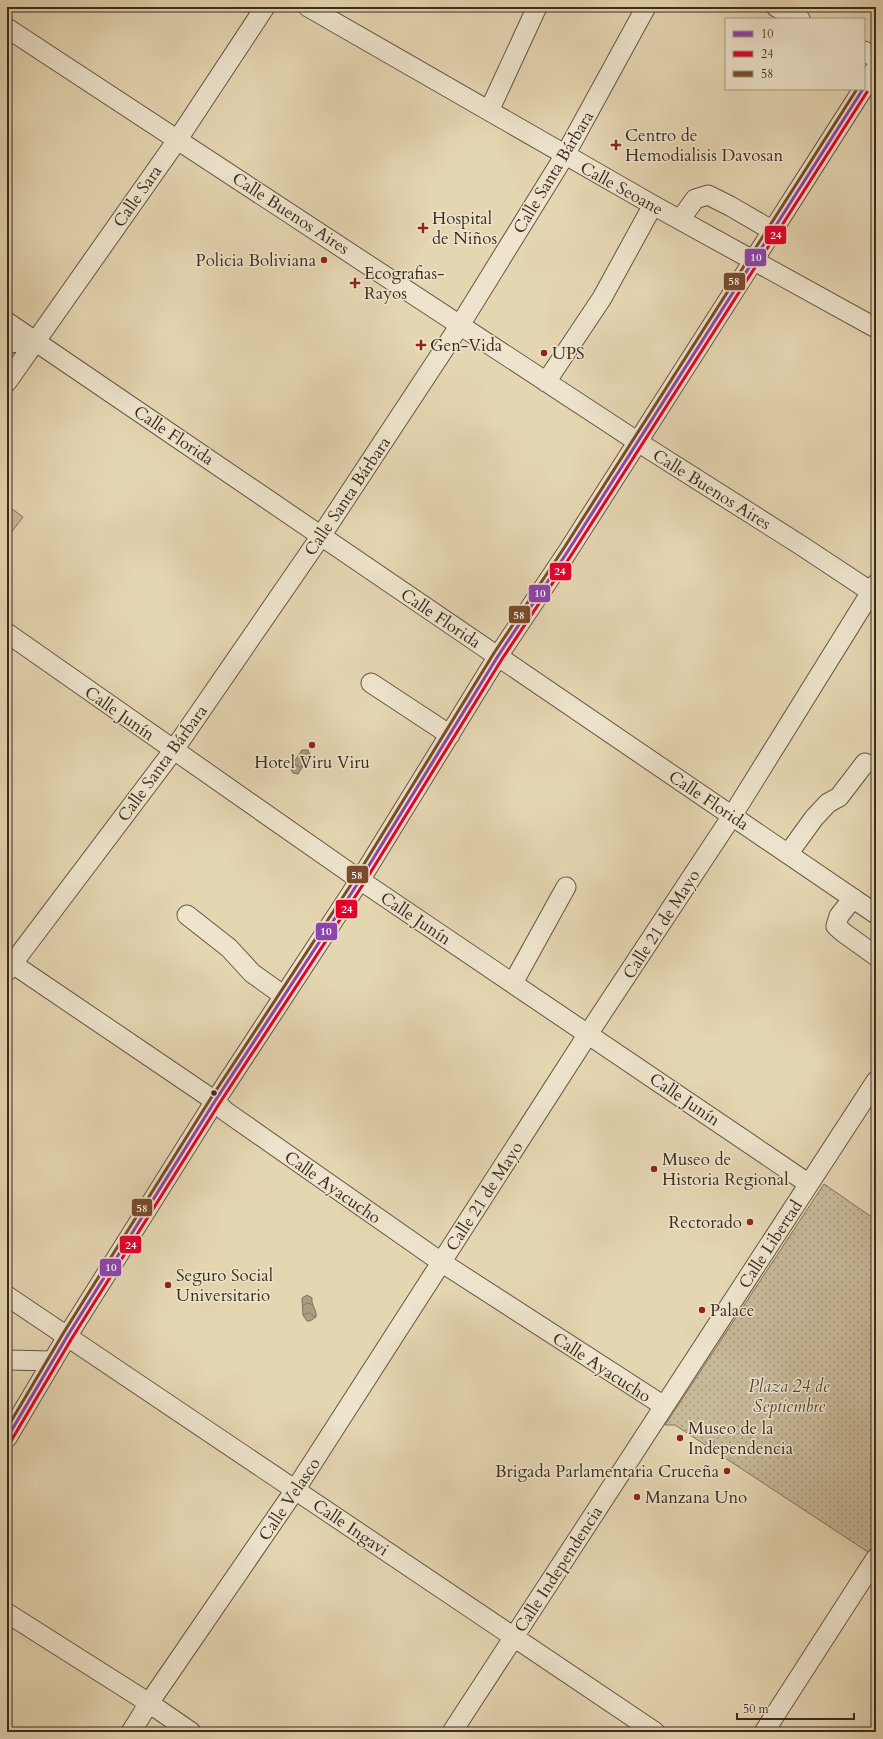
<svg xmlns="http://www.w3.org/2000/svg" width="883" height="1739" viewBox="0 0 883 1739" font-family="Cardo,serif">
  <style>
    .grass { fill: url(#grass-dots); stroke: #82725c }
    .garden { fill: #c8b999; stroke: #82725c }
    .water { fill: url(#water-waves); stroke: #7e6f59 }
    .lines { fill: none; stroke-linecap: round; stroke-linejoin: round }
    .minor-casing { stroke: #665643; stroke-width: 21 }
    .minor { stroke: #eee4cd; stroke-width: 19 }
    .bus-1-casing { stroke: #eee4cd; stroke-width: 6 }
    .bus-2-casing { stroke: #eee4cd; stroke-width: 6 }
    .bus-3-casing { stroke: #eee4cd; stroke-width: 6 }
    .bus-1 { stroke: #8e44ad; stroke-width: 3 }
    .bus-2 { stroke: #e4002b; stroke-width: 3 }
    .bus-3 { stroke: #7a4b2a; stroke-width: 3 }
    .poi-dot { fill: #8f2418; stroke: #eee4cd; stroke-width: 1.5 }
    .bus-dot { fill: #3b2c1e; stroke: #eee4cd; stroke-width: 1.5 }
    .labels { text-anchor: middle; stroke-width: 3; stroke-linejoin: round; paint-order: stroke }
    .poi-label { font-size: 17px; fill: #3b2c1e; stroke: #eee4cd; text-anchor: start }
    .street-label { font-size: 17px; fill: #3b2c1e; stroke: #eee4cd }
    .park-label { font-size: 17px; font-style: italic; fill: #574837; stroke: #eee4cd }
    .line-badge { stroke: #eee4cd; stroke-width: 1.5 }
    .badge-label { font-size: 11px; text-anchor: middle; font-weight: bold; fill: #fff }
  </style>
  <defs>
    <pattern id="grass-dots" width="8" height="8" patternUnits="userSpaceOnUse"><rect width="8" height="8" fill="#c8b999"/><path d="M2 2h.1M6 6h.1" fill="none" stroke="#a4977c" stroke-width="1.8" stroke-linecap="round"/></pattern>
    <pattern id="water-waves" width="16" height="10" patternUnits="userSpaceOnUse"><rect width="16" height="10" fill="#ab9c80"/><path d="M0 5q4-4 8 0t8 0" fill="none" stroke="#8c7f68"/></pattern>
  </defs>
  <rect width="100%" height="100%" fill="#e5d6b2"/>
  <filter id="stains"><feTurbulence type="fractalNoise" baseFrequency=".005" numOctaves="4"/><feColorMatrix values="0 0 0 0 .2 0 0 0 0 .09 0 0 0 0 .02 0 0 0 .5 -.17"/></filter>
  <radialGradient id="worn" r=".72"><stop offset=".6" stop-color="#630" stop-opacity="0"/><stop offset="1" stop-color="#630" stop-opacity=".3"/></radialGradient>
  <path class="grass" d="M 824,1184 L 876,1220 L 876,1542 L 871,1554 L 675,1425 L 665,1425 Z"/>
  <path class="garden" d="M 7,505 L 23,517 L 7,538 Z"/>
  <path class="water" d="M 302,750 L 308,750 L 310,755 L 298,774 L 293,773 L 290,768 Z
    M 307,1295 L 312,1298 C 311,1306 317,1309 316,1317 L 310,1321 L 307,1321 L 303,1315 L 302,1298 Z"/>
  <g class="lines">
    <defs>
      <path id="minor" d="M 308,7 L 653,205 L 876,328
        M 776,7 L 800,19
        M 7,28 L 638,442 L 802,546 L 876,595
        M 864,51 L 876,58
        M 864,87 L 876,68
        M 489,111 L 537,7
        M 680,220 L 695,199 L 708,195 L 730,206 L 773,231
        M 7,322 L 876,914
        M 7,343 L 35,341
        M 7,382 L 178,139 L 265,7
        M 546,382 L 602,298 L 653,205
        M 7,633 L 360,880 L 809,1184
        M 371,683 L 450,735
        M 788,854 L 814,818 L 828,803 L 839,797 L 865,763
        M 853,898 L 839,916 L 836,926 L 844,933 L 876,956
        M 187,915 L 229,948 L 252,973 L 284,996
        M 7,960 L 215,1101 L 225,1111 L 441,1262 L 664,1406
        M 7,971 L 173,751 L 321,536 L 460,325 L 565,155 L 646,7
        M 513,983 L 566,887
        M 7,1296 L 655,1732
        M 7,1360 L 53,1361
        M 7,1438 L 68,1335 L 215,1101 L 360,880 L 498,656 L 568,551 L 863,89
        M 7,1613 L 149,1703 L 191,1732
        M 131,1732 L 149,1703 L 295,1490 L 588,1034 L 732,816 L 876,584
        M 452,1732 L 876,1081
        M 764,1732 L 876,1558"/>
    </defs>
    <use href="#minor" class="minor-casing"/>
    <use href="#minor" class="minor"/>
    <defs>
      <path id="bus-1" d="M 7,1438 L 68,1335 L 215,1101 L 360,880 L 498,656 L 568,551 L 863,89"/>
      <path id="bus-2" d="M 11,1441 L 72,1338 L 219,1104 L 364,883 L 502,659 L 572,554 L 867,92"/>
      <path id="bus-3" d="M 7,1428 L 64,1332 L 211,1098 L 356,877 L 494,653 L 564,548 L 857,89"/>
    </defs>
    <use href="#bus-1" class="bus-1-casing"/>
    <use href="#bus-2" class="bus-2-casing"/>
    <use href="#bus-3" class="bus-3-casing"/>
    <use href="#bus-1" class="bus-1"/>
    <use href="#bus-2" class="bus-2"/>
    <use href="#bus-3" class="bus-3"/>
  </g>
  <g class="poi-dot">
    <path d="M614 139h4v4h4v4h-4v4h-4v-4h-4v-4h4z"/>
    <path d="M421 222h4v4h4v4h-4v4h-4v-4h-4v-4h4z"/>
    <circle cx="324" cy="260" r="4"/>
    <path d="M353 277h4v4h4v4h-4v4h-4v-4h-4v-4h4z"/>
    <path d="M419 339h4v4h4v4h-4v4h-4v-4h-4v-4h4z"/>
    <circle cx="544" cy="353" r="4"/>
    <circle cx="312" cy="745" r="4"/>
    <circle cx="654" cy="1169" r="4"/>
    <circle cx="750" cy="1222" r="4"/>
    <circle cx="168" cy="1285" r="4"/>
    <circle cx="702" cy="1310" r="4"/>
    <circle cx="680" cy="1438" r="4"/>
    <circle cx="727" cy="1471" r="4"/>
    <circle cx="637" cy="1497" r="4"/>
  </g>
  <circle class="bus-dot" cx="214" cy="1093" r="3.5"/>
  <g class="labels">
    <g class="poi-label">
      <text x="625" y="141">Centro de<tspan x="625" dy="20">Hemodialisis Davosan</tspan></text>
      <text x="432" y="224">Hospital<tspan x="432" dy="20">de Niños</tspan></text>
      <text x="316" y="266" text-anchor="end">Policia Boliviana</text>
      <text x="364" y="279">Ecografias-<tspan x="364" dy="20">Rayos</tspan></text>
      <text x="430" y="351">Gen-Vida</text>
      <text x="552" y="359">UPS</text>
      <text x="312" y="768" text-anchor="middle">Hotel Viru Viru</text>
      <text x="662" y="1165">Museo de<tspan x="662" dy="20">Historia Regional</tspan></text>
      <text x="742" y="1228" text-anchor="end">Rectorado</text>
      <text x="176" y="1281">Seguro Social<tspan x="176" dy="20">Universitario</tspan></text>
      <text x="710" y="1316">Palace</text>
      <text x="688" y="1434">Museo de la<tspan x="688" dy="20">Independencia</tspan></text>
      <text x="719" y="1477" text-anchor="end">Brigada Parlamentaria Cruceña</text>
      <text x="645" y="1503">Manzana Uno</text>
    </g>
    <g class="street-label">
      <text transform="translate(553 172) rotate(-59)" y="6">Calle Santa Bárbara</text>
      <text transform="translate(622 188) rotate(29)" y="6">Calle Seoane</text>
      <text transform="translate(137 196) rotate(-55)" y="6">Calle Sara</text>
      <text transform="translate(291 213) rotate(33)" y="6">Calle Buenos Aires</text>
      <text transform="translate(174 435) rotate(34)" y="6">Calle Florida</text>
      <text transform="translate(712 489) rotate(32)" y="6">Calle Buenos Aires</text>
      <text transform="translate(347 496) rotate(-56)" y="6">Calle Santa Bárbara</text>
      <text transform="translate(441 618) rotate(34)" y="6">Calle Florida</text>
      <text transform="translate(120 713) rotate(35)" y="6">Calle Junín</text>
      <text transform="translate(162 763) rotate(-54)" y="6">Calle Santa Bárbara</text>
      <text transform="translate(709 800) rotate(34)" y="6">Calle Florida</text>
      <text transform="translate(416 918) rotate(34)" y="6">Calle Junín</text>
      <text transform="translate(661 924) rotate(-57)" y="6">Calle 21 de Mayo</text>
      <text transform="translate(685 1099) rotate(34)" y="6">Calle Junín</text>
      <text transform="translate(333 1187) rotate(35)" y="6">Calle Ayacucho</text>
      <text transform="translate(484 1196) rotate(-57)" y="6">Calle 21 de Mayo</text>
      <text transform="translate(770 1244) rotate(-57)" y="6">Calle Libertad</text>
      <text transform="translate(602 1367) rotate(33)" y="6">Calle Ayacucho</text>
      <text transform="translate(289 1499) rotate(-56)" y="6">Calle Velasco</text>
      <text transform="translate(351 1527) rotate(34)" y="6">Calle Ingavi</text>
      <text transform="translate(558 1569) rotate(-57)" y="6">Calle Independencia</text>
    </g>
    <g class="park-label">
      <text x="789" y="1392">Plaza 24 de<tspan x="789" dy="20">Septiembre</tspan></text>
    </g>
  </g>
  <g class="line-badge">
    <rect x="764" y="225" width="23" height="20" rx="4" fill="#e4002b"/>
    <rect x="744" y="248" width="23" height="19" rx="4" fill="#8e44ad"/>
    <rect x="723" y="272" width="23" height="19" rx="4" fill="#7a4b2a"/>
    <rect x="549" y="562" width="23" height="19" rx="4" fill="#e4002b"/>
    <rect x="528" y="584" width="23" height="19" rx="4" fill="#8e44ad"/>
    <rect x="508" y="605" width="23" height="19" rx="4" fill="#7a4b2a"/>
    <rect x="346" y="865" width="23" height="19" rx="4" fill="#7a4b2a"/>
    <rect x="335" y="899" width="23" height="20" rx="4" fill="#e4002b"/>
    <rect x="315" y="922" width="23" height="19" rx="4" fill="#8e44ad"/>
    <rect x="131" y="1198" width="22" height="19" rx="4" fill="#7a4b2a"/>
    <rect x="119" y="1235" width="23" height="19" rx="4" fill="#e4002b"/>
    <rect x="99" y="1258" width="23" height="19" rx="4" fill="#8e44ad"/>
  </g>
  <g class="badge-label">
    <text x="776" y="239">24</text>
    <text x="756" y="261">10</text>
    <text x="734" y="285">58</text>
    <text x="560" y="575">24</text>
    <text x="540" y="597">10</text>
    <text x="519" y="619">58</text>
    <text x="357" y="879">58</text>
    <text x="347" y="913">24</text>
    <text x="326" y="935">10</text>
    <text x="142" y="1212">58</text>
    <text x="131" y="1249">24</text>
    <text x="111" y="1271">10</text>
  </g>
  <rect width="883" height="1739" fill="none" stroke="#e5d6b2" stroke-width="24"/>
  <rect x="8" y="8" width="867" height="1723" fill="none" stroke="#3b2c1e" stroke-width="2"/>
  <rect x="12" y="12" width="859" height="1715" fill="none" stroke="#3b2c1e"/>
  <rect x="725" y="18" width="140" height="72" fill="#eee4cd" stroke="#a69a87"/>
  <rect x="733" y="31" width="20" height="6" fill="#8e44ad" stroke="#a69a87"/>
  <text x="761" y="38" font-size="12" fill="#3b2c1e">10</text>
  <rect x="733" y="51" width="20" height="6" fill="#e4002b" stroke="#a69a87"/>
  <text x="761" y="58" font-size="12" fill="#3b2c1e">24</text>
  <rect x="733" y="71" width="20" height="6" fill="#7a4b2a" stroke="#a69a87"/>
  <text x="761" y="78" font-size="12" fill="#3b2c1e">58</text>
  <path d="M737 1713v6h117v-6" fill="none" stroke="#3b2c1e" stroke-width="2"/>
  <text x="743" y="1713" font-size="12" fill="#3b2c1e" stroke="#eee4cd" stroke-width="3" paint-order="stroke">50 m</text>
  <rect width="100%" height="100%" filter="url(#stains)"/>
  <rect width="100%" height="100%" fill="url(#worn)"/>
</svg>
